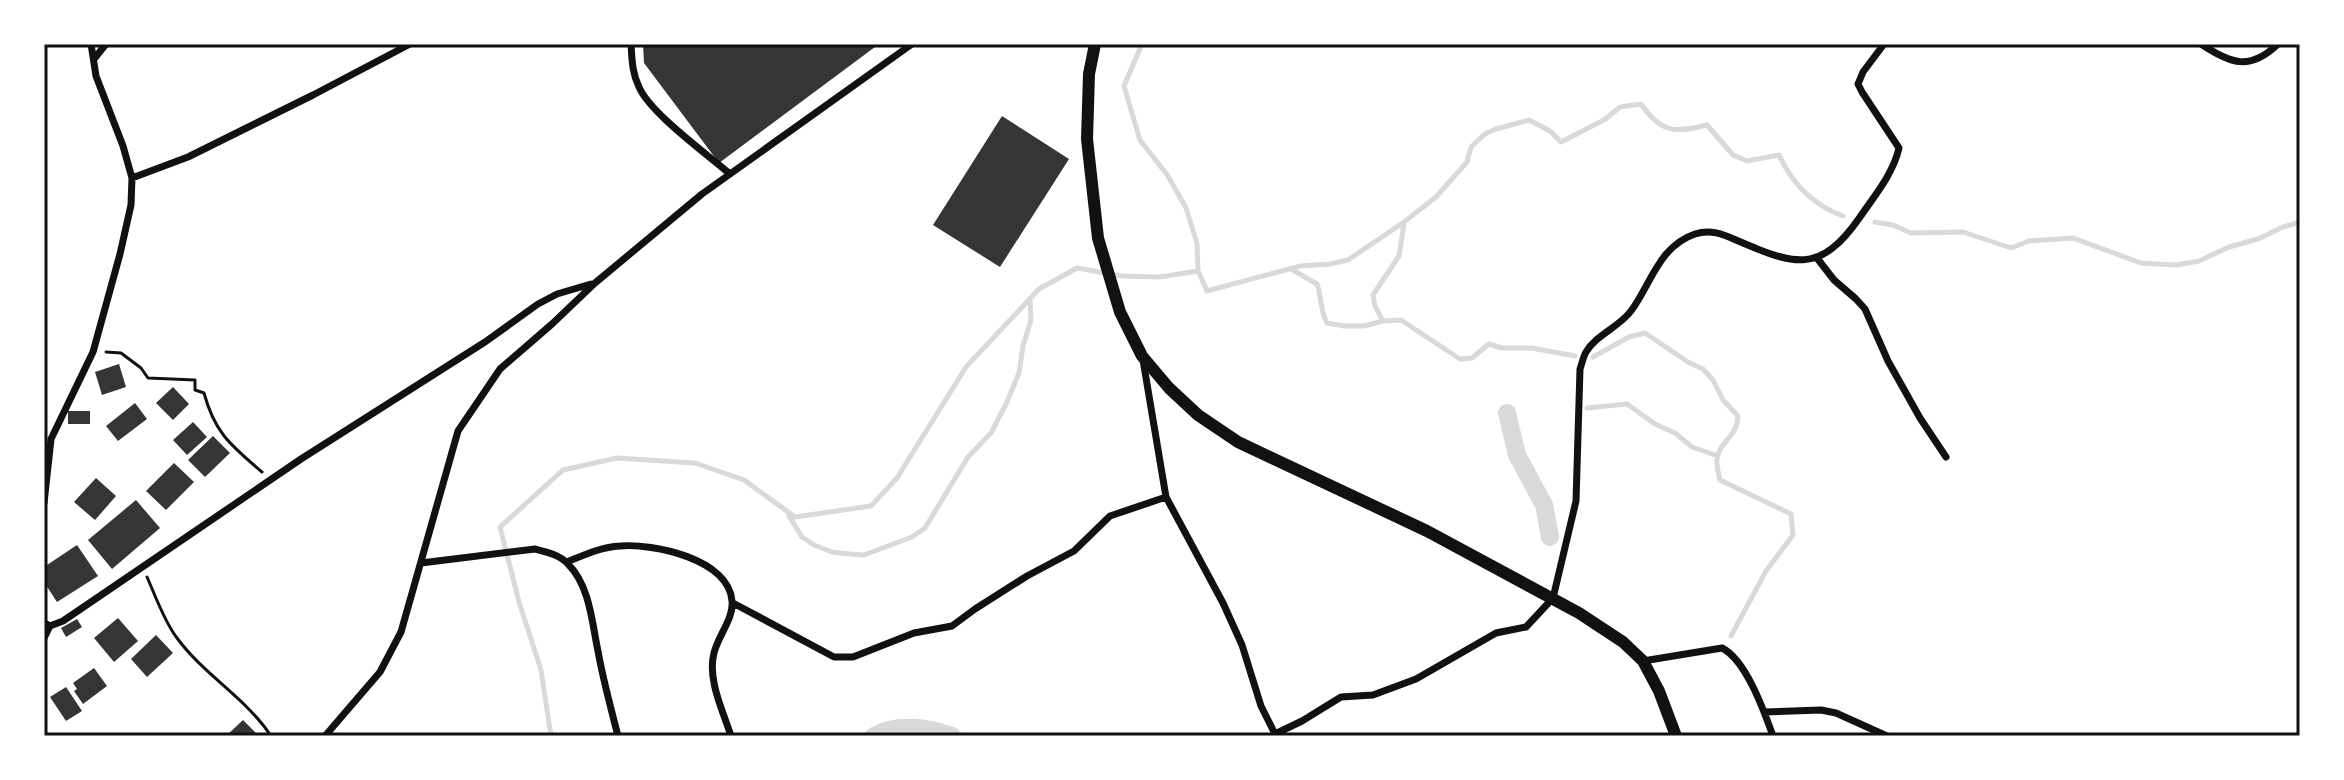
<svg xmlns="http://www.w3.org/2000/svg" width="2344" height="780" viewBox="0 0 2344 780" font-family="'Fira Sans Condensed',sans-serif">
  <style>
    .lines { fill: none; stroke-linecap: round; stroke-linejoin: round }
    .stream { stroke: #d9d9d9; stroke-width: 5 }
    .canal { stroke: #d9d9d9; stroke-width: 18 }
    .building { fill: #353535 }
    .path { stroke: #111; stroke-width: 3 }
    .minor { stroke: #111; stroke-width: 7 }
    .trunk { stroke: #111; stroke-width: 12 }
    .neatline { fill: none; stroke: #111; stroke-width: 3 }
  </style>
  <rect width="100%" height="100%" fill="#fff"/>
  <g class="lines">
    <path class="stream" d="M 1875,222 L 1893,225 L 1911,233 L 1963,232 L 2011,248 L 2029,241 L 2073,238 L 2141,263 L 2176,265 L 2199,261 L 2229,247 L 2258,239 L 2283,227 L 2300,222
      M 1291,269 L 1317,284 C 1322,298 1320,311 1327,323 L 1344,326 L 1364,326 L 1383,321 L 1401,320 L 1460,359 L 1472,358 L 1489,344 L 1502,348 L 1532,348 L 1575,356
      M 1198,271 L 1207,291 L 1300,266 L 1330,264 L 1348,260 L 1404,222 L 1436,197 L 1467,162 L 1471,147 L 1485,134 L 1496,129 L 1529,120 L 1550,131 L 1561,142 L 1604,120 L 1620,107 L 1641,104 C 1661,133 1675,133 1707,125 L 1733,155 L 1747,161 L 1779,155 C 1792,183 1813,205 1843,216
      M 1383,321 L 1375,306 L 1373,295 L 1399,256 L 1404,224
      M 1593,357 L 1629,337 L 1645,333 L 1688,362 L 1703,369 L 1713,380 L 1723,400 L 1738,416 C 1737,438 1720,440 1717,459 C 1716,466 1719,474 1720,480 L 1791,514 L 1793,535 L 1766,571 L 1731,636
      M 1587,408 L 1627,404 L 1655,424 L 1675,433 L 1692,447 L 1718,456
      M 789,516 L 802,537 L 814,545 L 832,552 L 850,554 L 864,555 L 912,537 L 925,528 L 968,457 L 991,433 L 1007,402 L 1019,373 L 1023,346 L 1031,320 L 1030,301
      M 551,736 L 541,670 L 519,602 L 500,527 L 563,470 L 617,458 L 695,463 L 744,480 L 795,517 L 871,506 L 897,478 L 966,367 L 1039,289 L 1077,268 L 1122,276 L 1160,277 L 1198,271 L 1197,243 L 1186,208 L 1168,176 L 1140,140 L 1124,86 L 1142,44
      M 948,736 L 949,735"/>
    <path class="canal" d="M 1507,413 L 1517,455 L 1544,505 L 1550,537
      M 874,736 C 896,723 928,727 952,736"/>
  </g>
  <path class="building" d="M 643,44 L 879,44 L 719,163 L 644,63 Z
    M 1002,116 L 1069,159 L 1000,267 L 933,225 Z
    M 119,364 L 126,387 L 102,395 L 95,372 Z
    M 173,387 L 189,404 L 173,420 L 156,403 Z
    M 135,403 L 147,419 L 118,441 L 106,426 Z
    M 68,411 L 90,411 L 90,424 L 68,424 Z
    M 193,422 L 207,437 L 187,455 L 173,440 Z
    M 213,436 L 230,453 L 205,477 L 188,460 Z
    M 174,463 L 194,482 L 166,510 L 146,491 Z
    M 96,478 L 116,496 L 95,520 L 74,502 Z
    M 136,500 L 160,528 L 112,569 L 88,540 Z
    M 77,545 L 98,576 L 57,602 L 44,582 L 44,567 Z
    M 118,618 L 138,641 L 114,662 L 94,638 Z
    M 77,619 L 82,627 L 66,637 L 61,628 Z
    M 156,635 L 173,653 L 147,677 L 131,659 Z
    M 94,668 L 107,686 L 83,704 L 74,691 L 77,689 L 73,683 Z
    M 66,687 L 82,711 L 66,721 L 50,697 Z
    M 243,720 L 259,736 L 226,736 Z"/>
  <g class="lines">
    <path class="path" d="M 106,352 L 121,353 L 141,368 L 148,378 L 195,380 L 195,390 L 204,393 C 215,434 232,446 262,472
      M 147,577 C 156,597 164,621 177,638 C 204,675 246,698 271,736"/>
    <path class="minor" d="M 631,44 C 632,59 632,73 639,87 C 650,113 707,154 730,174
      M 2201,44 C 2231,64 2250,71 2278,44
      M 94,59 L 106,44
      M 132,178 L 188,157 L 313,95 L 410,44
      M 1817,258 L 1834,280 L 1856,299 L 1865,309 L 1888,361 L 1920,418 L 1946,457
      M 1143,360 L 1166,497 L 1223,603 L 1242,645 L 1261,706 L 1275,734 L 1302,721 L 1341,697 L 1373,695 L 1416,679 L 1496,633 L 1526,627 L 1553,598 L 1576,501 L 1580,369 C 1582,364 1583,357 1586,352 C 1596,335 1619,327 1631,311 C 1651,284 1659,246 1695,234 C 1710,229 1723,234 1736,240 C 1794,265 1820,275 1860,217 C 1875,195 1893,174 1899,148 L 1862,92 L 1858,84 L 1863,72 L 1884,44
      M 44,503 L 51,439 L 93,352 L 120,254 L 131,205 L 132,178 L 123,146 L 96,76 L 91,44
      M 567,562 C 584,555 601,547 620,546 C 653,543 729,559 732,601 C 734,618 718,636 714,653 C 707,679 723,711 731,736
      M 421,563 L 535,549 C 547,552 560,555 568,564 C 590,586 592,623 598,651 C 603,680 611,708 618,736
      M 733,603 L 834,657 L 853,657 L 914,633 L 952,626 L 975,609 L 1027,576 L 1074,551 L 1110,516 L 1166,497
      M 44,623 L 50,626 L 63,621 L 301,459 L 485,342 L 538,304 L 557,294 L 591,284
      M 44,638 L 50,626
      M 1643,661 L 1722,648 C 1746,660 1764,711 1773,736
      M 1764,712 L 1821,710 L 1836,713 L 1887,736
      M 325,736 L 380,672 L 401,632 L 458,431 L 500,369 L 552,324 L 595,283 L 702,194 L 912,44"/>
    <path class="trunk" d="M 1095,44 L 1089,74 L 1087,139 L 1098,238 L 1120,312 L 1142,356 L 1169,388 L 1198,415 L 1238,442 L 1427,531 L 1579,613 L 1623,642 L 1643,661 L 1659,691 L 1676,736"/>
  </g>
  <rect width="2344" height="780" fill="none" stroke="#ffffff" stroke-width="92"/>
  <rect x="46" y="46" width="2252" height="688" class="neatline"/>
</svg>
